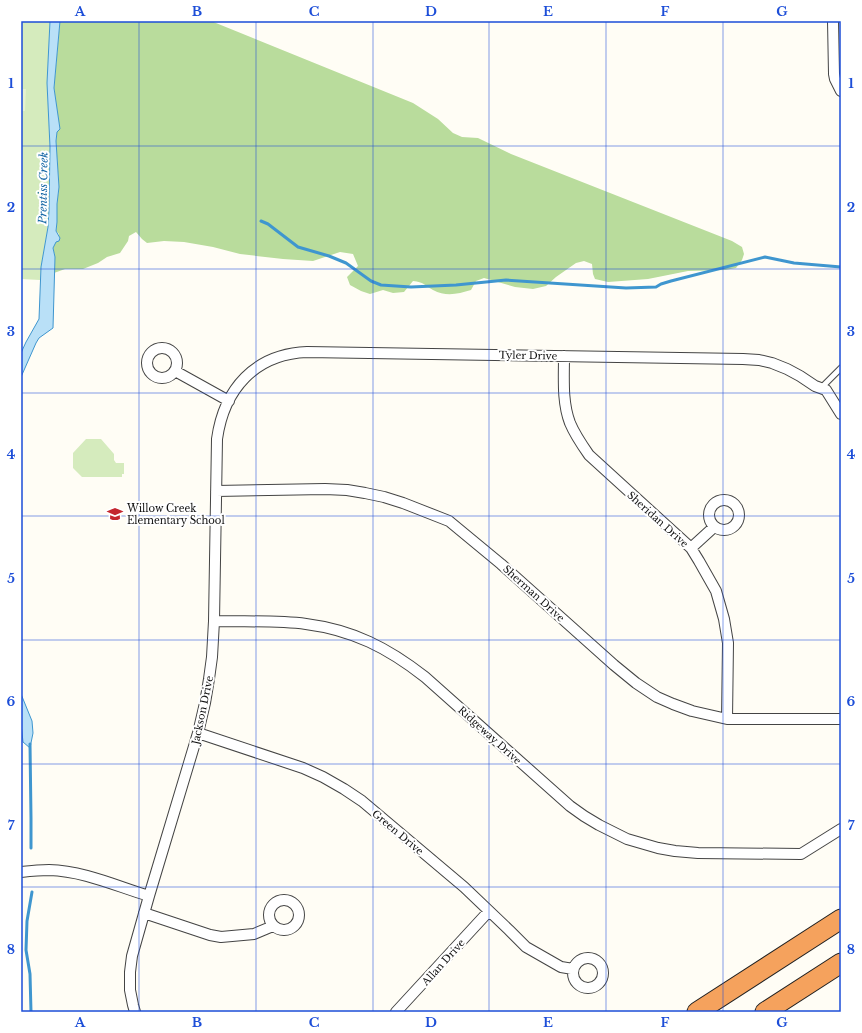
<svg xmlns="http://www.w3.org/2000/svg" width="862" height="1033" viewBox="0 0 862 1033" font-family="'Libre Baskerville',serif">
  <style>
    .green { fill: #d5ebbd }
    .forest { fill: #b9dc9c }
    .pitch { fill: #e6f2cf }
    .water { fill: #b9e0f7; stroke: #3f96cf }
    .lines { fill: none; stroke-linecap: round; stroke-linejoin: round }
    .stream { stroke: #3f96cf; stroke-width: 3 }
    .service-casing { stroke: #444; stroke-width: 7 }
    .minor-casing { stroke: #444; stroke-width: 12 }
    .motorway-casing { stroke: #222; stroke-width: 21 }
    .service { stroke: #fff; stroke-width: 5 }
    .minor { stroke: #fff; stroke-width: 10 }
    .motorway { stroke: #f5a25d; stroke-width: 19 }
    .grid { fill: none; stroke: #1d4ed8; stroke-width: 1; stroke-opacity: 0.55 }
    .labels { text-anchor: middle; stroke-width: 4; stroke-linejoin: round; paint-order: stroke }
    .street-label { font-size: 10px; fill: #111; stroke: #fff }
    .poi-label { font-size: 10px; fill: #111; stroke: #fff; text-anchor: start }
    .water-label { font-size: 11px; font-style: italic; fill: #1768a6; stroke: #fff }
    .neatline { fill: none; stroke: #1d4ed8; stroke-width: 1.5 }
    .grid-label { font-size: 13px; text-anchor: middle; font-weight: bold; fill: #1d4ed8 }
  </style>
  <rect width="100%" height="100%" fill="#fffdf5"/>
  <path class="green" d="M 21,21 L 50,21 L 47,83 L 50,147 L 49,210 L 48,227 L 41,267 L 40,280 L 21,279 Z
    M 86,439 L 101,439 L 114,454 L 114,460 L 116,463 L 124,463 L 124,474 L 122,474 L 122,477 L 82,477 L 73,468 L 73,453 Z"/>
  <path class="forest" d="M 60,21 L 211,21 L 413,103 L 438,119 L 453,133 L 462,137 L 478,138 L 511,154 L 732,241 L 742,247 L 744,254 L 742,260 L 736,268 L 725,270 L 688,271 L 648,279 L 608,282 L 595,279 L 593,274 L 592,264 L 584,261 L 576,263 L 556,277 L 546,286 L 533,289 L 515,287 L 484,278 L 476,281 L 471,290 C 458,294 446,297 433,290 C 424,285 424,282 413,281 L 404,292 L 393,293 L 383,290 L 370,294 L 361,291 L 350,285 L 347,277 L 358,266 L 353,254 L 340,252 L 313,261 L 283,259 L 240,254 L 213,247 L 184,242 L 164,241 L 147,243 L 142,239 L 136,232 L 129,236 L 128,241 L 120,253 L 107,257 L 98,263 L 83,269 L 65,269 L 54,273 L 55,257 L 53,248 L 59,234 L 56,231 L 57,222 L 57,204 L 59,187 L 56,141 L 57,132 L 59,129 L 54,88 Z"/>
  <path class="pitch" d="M 21,89 L 26,89 L 25,111 L 21,111 Z
    M 21,170 L 23,179 L 23,230 L 21,230 Z"/>
  <path class="water" d="M 50,21 L 60,21 L 54,88 L 60,129 L 57,132 L 56,141 L 59,187 L 57,204 L 57,222 L 56,231 L 60,238 L 59,241 L 56,242 L 53,248 L 55,257 L 53,328 L 39,338 L 36,343 L 21,377 L 21,353 L 26,342 L 39,319 L 41,267 L 48,227 L 49,210 L 50,147 L 47,83 Z
    M 21,694 L 32,721 L 33,733 L 30,748 L 23,742 L 21,724 Z"/>
  <g class="lines">
    <path class="stream" d="M 261,221 L 268,224 L 298,247 L 329,256 L 346,263 L 371,281 L 381,285 L 411,287 L 456,285 L 506,280 L 626,288 L 656,287 L 661,284 L 671,281 L 765,257 L 794,263 L 841,267
      M 30,744 L 31,818 L 31,848
      M 31,1012 L 30,974 L 26,950 L 27,921 L 32,892"/>
    <defs>
      <path id="service" d="M 821,388 L 841,368"/>
      <path id="minor" d="M 833,21 L 834,74 L 835,79 L 841,91
        M147 363a15 15 0 1 1 30 0a15 15 0 1 1-30 0Z
        M 564,356 C 564,378 562,402 570,423 C 575,435 582,445 589,455 L 691,548 L 699,561 L 716,591 L 724,619 L 728,643 L 727,719
        M 175,371 L 229,401
        M 216,491 L 325,489 L 347,490 L 365,493 L 384,497 L 403,503 L 449,521 L 501,564 L 614,665 L 636,683 L 657,697 L 673,704 L 692,711 L 727,719 L 841,719
        M709 515a15 15 0 1 1 30 0a15 15 0 1 1-30 0Z
        M 691,548 L 714,527
        M 214,621 C 244,622 276,620 306,624 C 353,630 388,648 425,677 L 570,806 L 584,816 L 599,825 L 627,839 L 658,848 L 675,851 L 698,853 L 801,854 L 841,829
        M 198,733 L 303,768 L 323,777 L 344,789 L 362,801 L 464,887 L 509,930 L 526,947 L 561,967 L 573,969
        M 21,872 C 30,871 40,870 49,870 C 84,871 116,886 149,896
        M269 915a15 15 0 1 1 30 0a15 15 0 1 1-30 0Z
        M 144,913 L 210,935 L 221,937 L 254,934 L 273,926
        M573 973a15 15 0 1 1 30 0a15 15 0 1 1-30 0Z
        M 135,1012 L 133,1005 L 130,990 L 130,972 L 132,956 L 149,896 L 198,733 L 205,703 L 209,679 L 212,657 L 214,621 L 217,439 C 224,389 255,354 307,352 L 743,359 L 759,360 L 772,363 L 787,369 L 800,376 L 815,386 L 826,390 L 841,414
        M 396,1012 L 489,911"/>
      <path id="motorway" d="M 697,1012 L 841,919
        M 765,1012 L 841,963"/>
    </defs>
    <use href="#service" class="service-casing"/>
    <use href="#minor" class="minor-casing"/>
    <use href="#motorway" class="motorway-casing"/>
    <use href="#service" class="service"/>
    <use href="#minor" class="minor"/>
    <use href="#motorway" class="motorway"/>
  </g>
  <path class="grid" d="M 139,21 L 139,1012M 256,21 L 256,1012M 373,21 L 373,1012M 489,21 L 489,1012M 606,21 L 606,1012M 723,21 L 723,1012M 21,146 L 841,146M 21,269 L 841,269M 21,393 L 841,393M 21,516 L 841,516M 21,640 L 841,640M 21,764 L 841,764M 21,887 L 841,887"/>
  <defs>
    <symbol id="school-bare" viewBox="-9 -9 18 18"><path d="M0-5L7-2L0 1L-7-2ZM-4 1L0 2.5L4 1V4Q0 6-4 4Z" fill="#c4262e" stroke="#fff" stroke-width="2.5" paint-order="stroke"/></symbol>
  </defs>
  <g fill-rule="evenodd">
    <use href="#school-bare" x="104" y="503" width="22" height="22"/>
  </g>
  <g class="labels">
    <g class="street-label">
      <text transform="translate(528 355) rotate(1)" y="4">Tyler Drive</text>
      <text transform="translate(658 519) rotate(42)" y="4">Sheridan Drive</text>
      <text transform="translate(534 593) rotate(42)" y="4">Sherman Drive</text>
      <text transform="translate(202 710) rotate(-78)" y="4">Jackson Drive</text>
      <text transform="translate(490 735) rotate(42)" y="4">Ridgeway Drive</text>
      <text transform="translate(398 832) rotate(40)" y="4">Green Drive</text>
      <text transform="translate(443 962) rotate(-48)" y="4">Allan Drive</text>
    </g>
    <g class="poi-label">
      <text x="127" y="512">Willow Creek<tspan x="127" dy="12">Elementary School</tspan></text>
    </g>
    <g class="water-label">
      <text transform="translate(43 188) rotate(-89)" y="4">Prentiss Creek</text>
    </g>
  </g>
  <rect width="862" height="1033" fill="none" stroke="#ffffff" stroke-width="44"/>
  <rect x="22" y="22" width="818" height="989" class="neatline"/>
  <g class="grid-label">
    <text x="80" y="16">A</text>
    <text x="197" y="16">B</text>
    <text x="314" y="16">C</text>
    <text x="431" y="16">D</text>
    <text x="548" y="16">E</text>
    <text x="665" y="16">F</text>
    <text x="782" y="16">G</text>
    <text x="11" y="88">1</text>
    <text x="851" y="88">1</text>
    <text x="11" y="212">2</text>
    <text x="851" y="212">2</text>
    <text x="11" y="336">3</text>
    <text x="851" y="336">3</text>
    <text x="11" y="459">4</text>
    <text x="851" y="459">4</text>
    <text x="11" y="583">5</text>
    <text x="851" y="583">5</text>
    <text x="11" y="706">6</text>
    <text x="851" y="706">6</text>
    <text x="11" y="830">7</text>
    <text x="851" y="830">7</text>
    <text x="11" y="954">8</text>
    <text x="851" y="954">8</text>
    <text x="80" y="1027">A</text>
    <text x="197" y="1027">B</text>
    <text x="314" y="1027">C</text>
    <text x="431" y="1027">D</text>
    <text x="548" y="1027">E</text>
    <text x="665" y="1027">F</text>
    <text x="782" y="1027">G</text>
  </g>
</svg>
